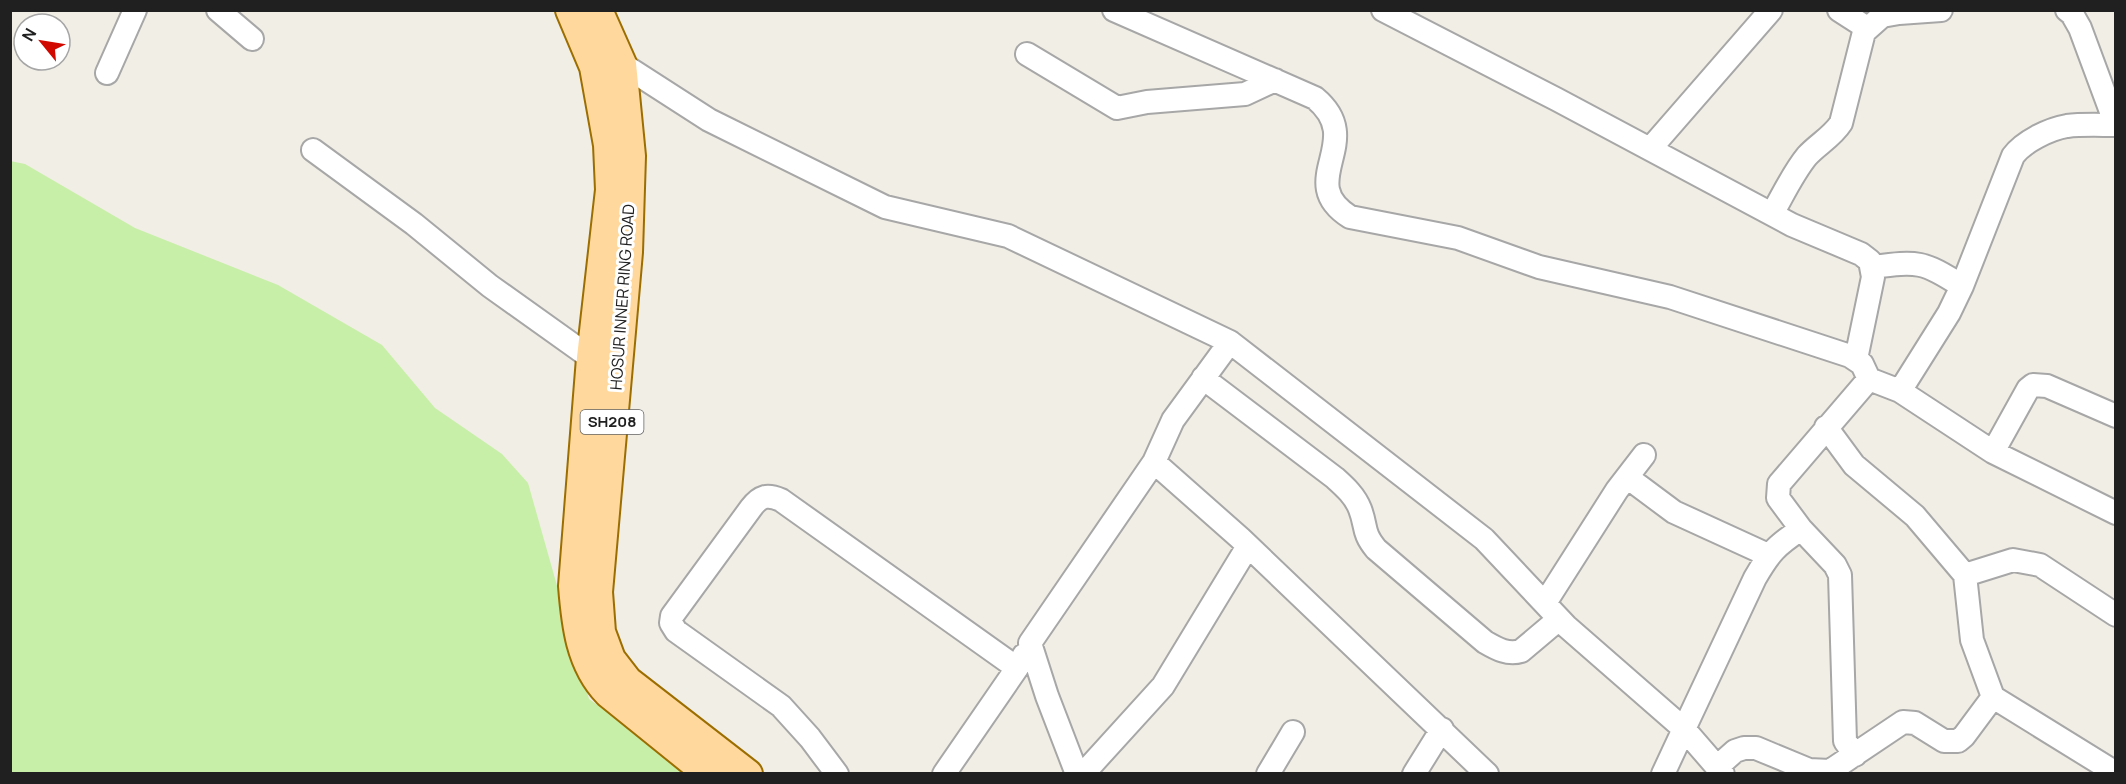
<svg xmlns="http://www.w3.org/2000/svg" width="2126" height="784" viewBox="0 0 2126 784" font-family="Manrope,sans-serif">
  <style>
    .grass { fill: #c8efa8 }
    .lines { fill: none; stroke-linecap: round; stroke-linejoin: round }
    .minor-casing { stroke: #a7a7a7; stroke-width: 26 }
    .major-casing { stroke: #9c6e00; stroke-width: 32 }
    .minor { stroke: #fff; stroke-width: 22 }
    .major { stroke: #ffd89d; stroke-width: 28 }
    .labels { text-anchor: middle; stroke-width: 6; stroke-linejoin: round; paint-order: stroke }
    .shield { fill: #fff; stroke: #636363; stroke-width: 1.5 }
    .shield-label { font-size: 15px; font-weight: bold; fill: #202020 }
    .street-label { font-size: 16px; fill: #202020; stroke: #fff }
  </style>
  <rect width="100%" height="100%" fill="#f1eee6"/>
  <path class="grass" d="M 10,161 L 25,164 L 135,228 L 278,285 L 382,345 L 435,408 L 502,454 L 528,483 L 589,699 L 668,755 L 689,773 L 11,773 Z"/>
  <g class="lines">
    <defs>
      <path id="minor" d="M 218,10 L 252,39
        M 1114,10 L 1315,98 C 1368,142 1293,181 1350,217 L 1458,238 L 1539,267 L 1670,297 L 1850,356 L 1862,364 L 1869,379 L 1900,391 L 1993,452 L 2116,513
        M 1383,10 L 1556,99 L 1792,225 L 1861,254 L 1870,261 L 1873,277 L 1856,359
        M 1839,10 L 1867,28
        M 2067,10 L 2072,14 L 2080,28 L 2116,125
        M 1027,54 L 1117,108 L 1147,102 L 1245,94 L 1275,80
        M 611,65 L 622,64 L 709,120 L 885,207 L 1008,236 L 1230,342 L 1173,420 L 1154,462 L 1030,643 L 1047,696 L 1077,774
        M 107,73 L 135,10
        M 1650,149 L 1771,10
        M 313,150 L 414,224 L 490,286 L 591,358
        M 1772,214 C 1783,195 1793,173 1807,156 C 1818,144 1832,137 1841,123 L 1864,32 L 1882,16 L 1899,13 L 1941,10
        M 1872,267 C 1919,261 1922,261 1962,286
        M 1230,342 L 1484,539 L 1566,626 L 1684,729 L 1663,774
        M 1203,378 L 1335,478 C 1345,487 1355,496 1360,509 C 1367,527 1362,532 1376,549 L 1485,642 C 1497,649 1508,655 1521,651 L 1559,619
        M 1900,391 L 1949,313 L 1962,286 L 2013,156 C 2023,142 2049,129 2067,126 C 2082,124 2100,125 2116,125
        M 1826,427 L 1854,465 L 1915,516 L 1965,575 L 1972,640 L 1993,697 L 2116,773
        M 1993,452 L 2028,389 L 2033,385 L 2047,386 L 2116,416
        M 1154,462 L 1240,538 L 1487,774
        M 1627,477 L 1674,512 L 1768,555
        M 1965,575 L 2013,560 L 2040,565 L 2116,615
        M 1545,603 L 1617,490 L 1644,455
        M 1855,755 L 1845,741 L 1840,575 L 1835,565 L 1801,529 L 1778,498 L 1779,484 L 1869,379
        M 1717,767 L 1735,751 L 1744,748 L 1756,748 L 1809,770 L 1830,771 L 1903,722 L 1915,723 L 1944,741 L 1958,741 L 1964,736 L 1993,697
        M 837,774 L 810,738 L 781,706 L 676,631 L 671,623 L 672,616 L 751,508 C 760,496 767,494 781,500 L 1017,668
        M 944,774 L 1017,668 L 1024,655
        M 1083,774 L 1163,686 L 1248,546
        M 1268,774 L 1293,732
        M 1414,774 L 1442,729
        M 1723,774 L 1684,729 L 1755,578 C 1770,552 1776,546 1801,529"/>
      <path id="major" d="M 570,10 L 594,67 L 608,145 L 610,190 L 591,358 L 573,586 C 576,624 580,664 608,693 L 708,774
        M 598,10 L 622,64 L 631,156 L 628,252 L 598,592 L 601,632 L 611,659 L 628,681 L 748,774"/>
    </defs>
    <use href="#minor" class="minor-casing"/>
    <use href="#major" class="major-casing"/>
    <use href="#minor" class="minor"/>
    <use href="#major" class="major"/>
  </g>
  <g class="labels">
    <rect class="shield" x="580.5" y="410" width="63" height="24" rx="4.5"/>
    <g class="shield-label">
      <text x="612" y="427">SH208</text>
    </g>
    <g class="street-label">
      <text transform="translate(622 297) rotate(-86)" y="6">HOSUR INNER RING ROAD</text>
    </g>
  </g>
  <rect width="2126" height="784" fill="none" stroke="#202020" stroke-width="24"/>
  <g transform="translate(42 42) rotate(300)"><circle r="28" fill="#ffffff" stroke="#a6a6a6" stroke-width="1.5"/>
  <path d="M0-4.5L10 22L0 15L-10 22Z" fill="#d00800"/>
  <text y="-9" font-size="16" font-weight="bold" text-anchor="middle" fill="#202020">N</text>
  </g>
</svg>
